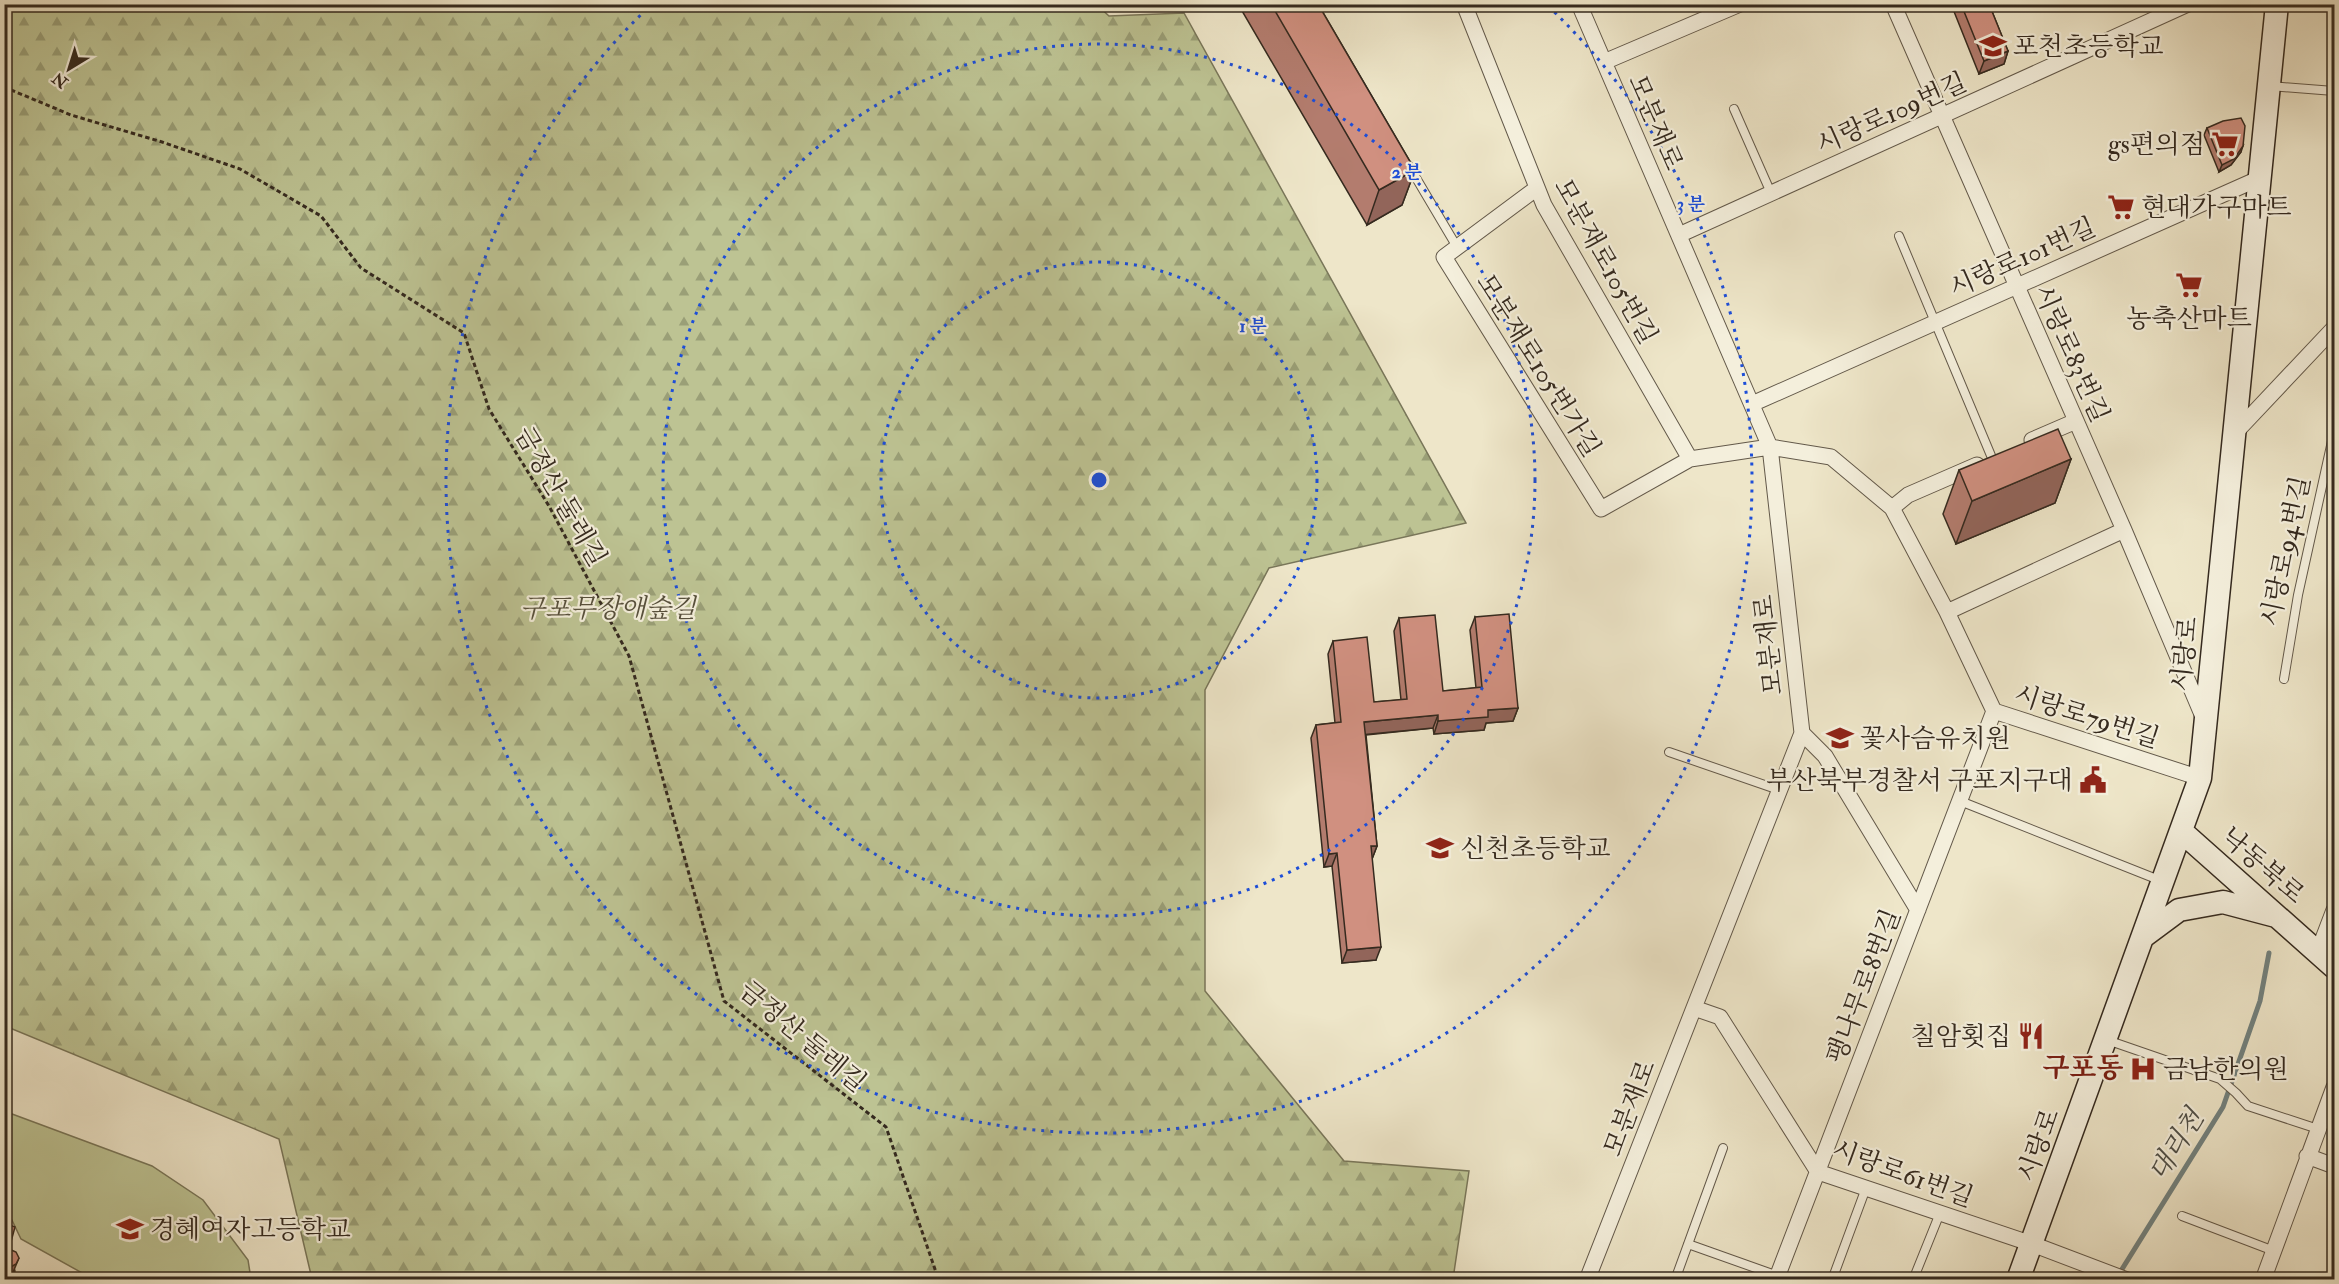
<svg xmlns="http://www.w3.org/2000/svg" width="2339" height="1284" viewBox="0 0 2339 1284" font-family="'IM FELL Double Pica','Noto Serif KR',serif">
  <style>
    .forest { fill: url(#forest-firs); stroke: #797659; stroke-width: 1.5 }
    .green { fill: #bdc393; stroke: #797659; stroke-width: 1.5 }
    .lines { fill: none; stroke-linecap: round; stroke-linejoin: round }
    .stream { stroke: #73827f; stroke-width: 5 }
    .service-casing { stroke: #63594a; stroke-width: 10 }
    .minor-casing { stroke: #63594a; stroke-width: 17 }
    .secondary-casing { stroke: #352a1f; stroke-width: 25 }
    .path { stroke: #352a1f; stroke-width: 3; stroke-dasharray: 4.5 3; stroke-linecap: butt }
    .service { stroke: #f4efdc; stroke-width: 8 }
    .minor { stroke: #f4efdc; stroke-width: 15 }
    .secondary { stroke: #f4efdc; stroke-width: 22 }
    .wall { fill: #b37c6e; stroke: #352a1f; stroke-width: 1.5 }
    .shaded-wall { fill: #92655a; stroke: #352a1f; stroke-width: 1.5 }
    .building { fill: #d09080; stroke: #352a1f; stroke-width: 1.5 }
    .ring { fill: none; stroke: #1d4ed8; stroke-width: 3; stroke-dasharray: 3 6 }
    .labels { text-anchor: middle; stroke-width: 4.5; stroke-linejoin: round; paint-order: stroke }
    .poi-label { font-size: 26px; fill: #352a1f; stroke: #f4efdc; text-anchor: start }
    .street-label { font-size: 26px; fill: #352a1f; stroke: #f4efdc }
    .park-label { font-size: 26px; font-style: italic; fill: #57503c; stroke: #f4efdc }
    .water-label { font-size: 27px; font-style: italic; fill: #4f4f47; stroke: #f4efdc }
    .quarter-label { font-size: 28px; font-weight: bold; fill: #7a1f14; stroke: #f4efdc }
    .centre { fill: #1d4ed8; stroke: #f4efdc; stroke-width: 3 }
    .ring-label { font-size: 18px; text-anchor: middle; font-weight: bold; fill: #1d4ed8; stroke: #f4efdc; stroke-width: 4.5; stroke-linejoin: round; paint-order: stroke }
  </style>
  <defs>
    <pattern id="forest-firs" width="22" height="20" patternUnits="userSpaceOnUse" patternTransform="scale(1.5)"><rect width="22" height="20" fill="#bdc393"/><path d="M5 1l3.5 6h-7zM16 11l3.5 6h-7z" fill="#9a9f77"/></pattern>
  </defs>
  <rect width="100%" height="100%" fill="#eee6c9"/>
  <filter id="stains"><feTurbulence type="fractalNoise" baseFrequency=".00333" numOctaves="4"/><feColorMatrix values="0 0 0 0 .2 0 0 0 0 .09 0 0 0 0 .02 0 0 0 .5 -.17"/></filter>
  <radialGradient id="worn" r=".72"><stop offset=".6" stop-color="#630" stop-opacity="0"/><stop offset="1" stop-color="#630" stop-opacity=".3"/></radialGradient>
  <path class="forest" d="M 1097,5 L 1109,16 L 1184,13 L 1466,523 L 1269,568 L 1205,690 L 1205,991 L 1344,1161 L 1469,1171 L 1453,1279 L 312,1279 L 279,1139 L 5,1026 L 5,5 Z"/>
  <path class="green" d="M 4,1111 L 152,1166 L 203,1200 L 248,1260 L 251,1279 L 93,1279 L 21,1239 L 9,1214 L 5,1212 Z"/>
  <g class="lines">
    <path class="stream" d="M 2119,1274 L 2223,1107 L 2260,1001 L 2269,953"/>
    <defs>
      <path id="service" d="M 2270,86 L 2334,91
        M 1734,109 L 1771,193
        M 1409,166 L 1457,247
        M 1899,236 L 1992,458
        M 2284,679 L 2298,595 L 2334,432
        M 1669,752 L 1779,790
        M 1960,801 L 2159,880
        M 2107,1040 L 2220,1079 L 2236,1093 L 2248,1106 L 2318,1129
        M 2182,1216 L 2274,1251
        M 1688,1244 L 1778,1276
        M 1675,1280 L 1723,1148
        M 1832,1280 L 1866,1188
        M 1913,1280 L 1940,1213"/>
      <path id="minor" d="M 1464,4 L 1544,205 L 1690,459 L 1770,447 L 1831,457 L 1892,508 L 1947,612 L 1994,711 L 2200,778
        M 1579,4 L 1770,447 L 1802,733 L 1587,1280
        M 1893,4 L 2124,530 L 2204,719
        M 1604,62 L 1740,4
        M 1537,188 L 1444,257 L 1601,509 L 1690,459
        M 1679,235 L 2188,4
        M 1752,404 L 2260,178
        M 2234,434 L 2334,328
        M 2032,440 L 2076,421
        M 1892,508 L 1908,495 L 1977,465
        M 1947,612 L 2124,530
        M 1802,733 L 1825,756 L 1918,910
        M 2318,952 L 2334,910
        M 1694,1008 L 1720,1017 L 1818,1172 L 2032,1244 L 2127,1280
        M 2307,1156 L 2334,1166
        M 1776,1280 L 1994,711
        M 2263,1280 L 2334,1087"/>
      <path id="secondary" d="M 2181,831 L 2334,967
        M 2144,936 L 2179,910 L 2223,902 L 2276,916
        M 2018,1280 L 2200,778 L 2277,4"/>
    </defs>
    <use href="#service" class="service-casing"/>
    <use href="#minor" class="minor-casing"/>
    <use href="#secondary" class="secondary-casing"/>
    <path class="path" d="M 4,87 L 71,115 L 162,142 L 240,169 L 321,216 L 361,268 L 464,333 L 489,409 L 549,506 L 629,656 L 724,1001 L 886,1127 L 937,1275 L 927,1280"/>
    <use href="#service" class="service"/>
    <use href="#minor" class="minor"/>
    <use href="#secondary" class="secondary"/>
  </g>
  <path class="wall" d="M 1238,4 L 1318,4 L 1415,170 L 1402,205 L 1367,225 Z
    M 1951,4 L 1989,4 L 2008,51 L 2004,64 L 1979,74 Z
    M 2207,128 L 2241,152 L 2231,165 L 2219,172 L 2204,135 Z
    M 2071,459 L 2055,503 L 1956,544 L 1943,514 L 1959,470 Z
    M 1475,617 L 1518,708 L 1513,721 L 1486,723 L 1484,730 L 1434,734 L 1433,728 L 1366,735 L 1377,846 L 1372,859 L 1376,960 L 1342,963 L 1332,866 L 1324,867 L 1311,738 L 1316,725 L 1335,723 L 1328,654 L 1333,641 L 1374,702 L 1401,700 L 1394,631 L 1399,618 L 1443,691 L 1476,688 L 1470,630 Z
    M 4,1223 L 9,1249 L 15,1271 L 11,1277 L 7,1280 L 4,1280 Z"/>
  <path class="shaded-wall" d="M 2008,51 L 2004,64 L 1979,74 L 1984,61 Z
    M 2243,146 L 2241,152 L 2231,165 L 2219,172 L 2222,165 Z
    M 1415,170 L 1402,205 L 1367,225 L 1379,190 Z
    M 2071,459 L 2055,503 L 1956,544 L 1972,501 Z
    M 1518,708 L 1513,721 L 1486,723 L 1484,730 L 1434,734 L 1438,721 L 1488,710 Z
    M 1438,715 L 1433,728 L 1360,735 L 1364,722 Z
    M 1371,846 L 1377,846 L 1372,859 L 1366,860 Z
    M 1337,853 L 1332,866 L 1324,867 L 1329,854 Z
    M 1381,947 L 1376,960 L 1342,963 L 1347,950 Z
    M 19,1258 L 11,1277 L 6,1280 L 11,1267 Z"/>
  <path class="building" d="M 1271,4 L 1318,4 L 1415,170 L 1379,190 Z
    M 1961,4 L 1989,4 L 2008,51 L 1984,61 Z
    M 2241,118 L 2245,126 L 2243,146 L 2234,159 L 2222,165 L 2207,128 L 2223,121 Z
    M 2058,429 L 2071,459 L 1972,501 L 1959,470 Z
    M 1509,614 L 1518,708 L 1488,710 L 1488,717 L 1438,721 L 1438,715 L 1364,722 L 1377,846 L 1371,846 L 1381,947 L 1347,950 L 1337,853 L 1329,854 L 1316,725 L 1341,722 L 1333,641 L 1367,637 L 1374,702 L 1407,699 L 1399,618 L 1435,615 L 1443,691 L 1482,687 L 1475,617 Z
    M 4,1223 L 15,1227 L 9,1249 L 16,1252 L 19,1258 L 16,1264 L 11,1267 L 4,1265 Z"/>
  <g class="ring">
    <circle cx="1099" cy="480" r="218"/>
    <circle cx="1099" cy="480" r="436"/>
    <path d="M1548 6A653 653 0 1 1 650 6"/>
  </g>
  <defs>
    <symbol id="school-bare" viewBox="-9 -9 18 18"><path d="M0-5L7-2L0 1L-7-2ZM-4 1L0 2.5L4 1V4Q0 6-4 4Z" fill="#8f2418" stroke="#f4efdc" stroke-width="2.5" paint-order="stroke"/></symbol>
    <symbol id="supermarket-bare" viewBox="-9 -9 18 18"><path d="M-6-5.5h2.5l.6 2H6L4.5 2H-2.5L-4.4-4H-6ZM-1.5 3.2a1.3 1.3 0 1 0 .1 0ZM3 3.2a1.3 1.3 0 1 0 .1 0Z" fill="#8f2418" stroke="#f4efdc" stroke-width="2.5" paint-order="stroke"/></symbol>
    <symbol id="civic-bare" viewBox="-9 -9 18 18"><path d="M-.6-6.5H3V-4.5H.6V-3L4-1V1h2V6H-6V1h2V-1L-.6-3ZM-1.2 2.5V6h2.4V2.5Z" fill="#8f2418" stroke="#f4efdc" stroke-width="2.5" paint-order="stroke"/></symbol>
    <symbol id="restaurant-bare" viewBox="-9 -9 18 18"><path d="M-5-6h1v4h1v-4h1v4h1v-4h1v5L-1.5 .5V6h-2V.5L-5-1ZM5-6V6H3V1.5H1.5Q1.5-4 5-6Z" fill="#8f2418" stroke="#f4efdc" stroke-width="2.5" paint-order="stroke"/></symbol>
    <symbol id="hospital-bare" viewBox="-9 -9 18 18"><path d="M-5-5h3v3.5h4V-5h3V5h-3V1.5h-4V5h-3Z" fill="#8f2418" stroke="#f4efdc" stroke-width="2.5" paint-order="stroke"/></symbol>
  </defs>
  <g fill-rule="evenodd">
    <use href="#school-bare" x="1974" y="27" width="38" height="38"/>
    <use href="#supermarket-bare" x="2206" y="125" width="38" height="38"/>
    <use href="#supermarket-bare" x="2102" y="188" width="38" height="38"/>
    <use href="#supermarket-bare" x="2170" y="266" width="38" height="38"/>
    <use href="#school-bare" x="1821" y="719" width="38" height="38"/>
    <use href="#civic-bare" x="2074" y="761" width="38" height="38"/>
    <use href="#school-bare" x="1421" y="829" width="38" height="38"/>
    <use href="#restaurant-bare" x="2012" y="1017" width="38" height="38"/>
    <use href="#hospital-bare" x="2124" y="1050" width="38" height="38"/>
    <use href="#school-bare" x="111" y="1210" width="38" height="38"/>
  </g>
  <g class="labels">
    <g class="poi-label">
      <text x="2013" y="55">포천초등학교</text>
      <text x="2205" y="153" text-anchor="end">gs편의점</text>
      <text x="2141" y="216">현대가구마트</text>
      <text x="2189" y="327" text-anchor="middle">농축산마트</text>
      <text x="1860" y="747">꽃사슴유치원</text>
      <text x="2073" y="789" text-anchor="end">부산북부경찰서 구포지구대</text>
      <text x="1460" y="857">신천초등학교</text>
      <text x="2011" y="1045" text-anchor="end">칠암횟집</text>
      <text x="2163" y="1078">금남한의원</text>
      <text x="150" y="1238">경혜여자고등학교</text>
    </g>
    <g class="street-label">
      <text transform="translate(1891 113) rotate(-24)" y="9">시랑로109번길</text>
      <text transform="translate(1656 122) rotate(67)" y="9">모분재로</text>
      <text transform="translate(2022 257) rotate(-24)" y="9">시랑로101번길</text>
      <text transform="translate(1606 261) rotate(61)" y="9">모분재로105번길</text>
      <text transform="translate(2072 353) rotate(66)" y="9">시랑로83번길</text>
      <text transform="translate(1539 365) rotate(58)" y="9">모분재로105번가길</text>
      <text transform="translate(561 496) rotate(60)" y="9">금정산 둘레길</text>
      <text transform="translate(2285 551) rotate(-78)" y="9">시랑로94번길</text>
      <text transform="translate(1768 645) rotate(-96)" y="9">모분재로</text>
      <text transform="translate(2184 654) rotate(-84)" y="9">시랑로</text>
      <text transform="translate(2087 716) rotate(18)" y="9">시랑로79번길</text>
      <text transform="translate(2263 865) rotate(41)" y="9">낙동북로</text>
      <text transform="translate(1863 986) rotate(-69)" y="9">팽나무로8번길</text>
      <text transform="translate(803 1036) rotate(40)" y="9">금정산 둘레길</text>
      <text transform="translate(1629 1108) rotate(-69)" y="9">모분재로</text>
      <text transform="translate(2038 1145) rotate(-70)" y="9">시랑로</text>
      <text transform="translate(1903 1173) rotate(20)" y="9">시랑로61번길</text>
    </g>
    <g class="park-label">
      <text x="608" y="617">구포무장애숲길</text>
    </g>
    <g class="water-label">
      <text transform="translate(2176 1145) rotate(-58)" y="9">대리천</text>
    </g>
    <g class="quarter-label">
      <text x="2083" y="1077">구포동</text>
    </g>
  </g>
  <circle cx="1099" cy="480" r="9" class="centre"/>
  <g class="ring-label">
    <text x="1407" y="178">2 분</text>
    <text x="1691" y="210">3 분</text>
    <text x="1253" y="332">1 분</text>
  </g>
  <rect width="2339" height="1284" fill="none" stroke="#eee6c9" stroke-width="24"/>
  <rect x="6" y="6" width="2327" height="1272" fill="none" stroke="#352a1f" stroke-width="3"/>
  <rect x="12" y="12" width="2315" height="1260" fill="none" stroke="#352a1f" stroke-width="1.5"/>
  <g transform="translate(69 69) rotate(218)" stroke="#f4efdc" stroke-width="4.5" paint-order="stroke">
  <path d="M0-4.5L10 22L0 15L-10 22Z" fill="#352a1f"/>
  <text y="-9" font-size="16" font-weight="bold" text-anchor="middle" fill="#352a1f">N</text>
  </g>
  <rect width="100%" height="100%" filter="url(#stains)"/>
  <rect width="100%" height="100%" fill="url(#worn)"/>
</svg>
